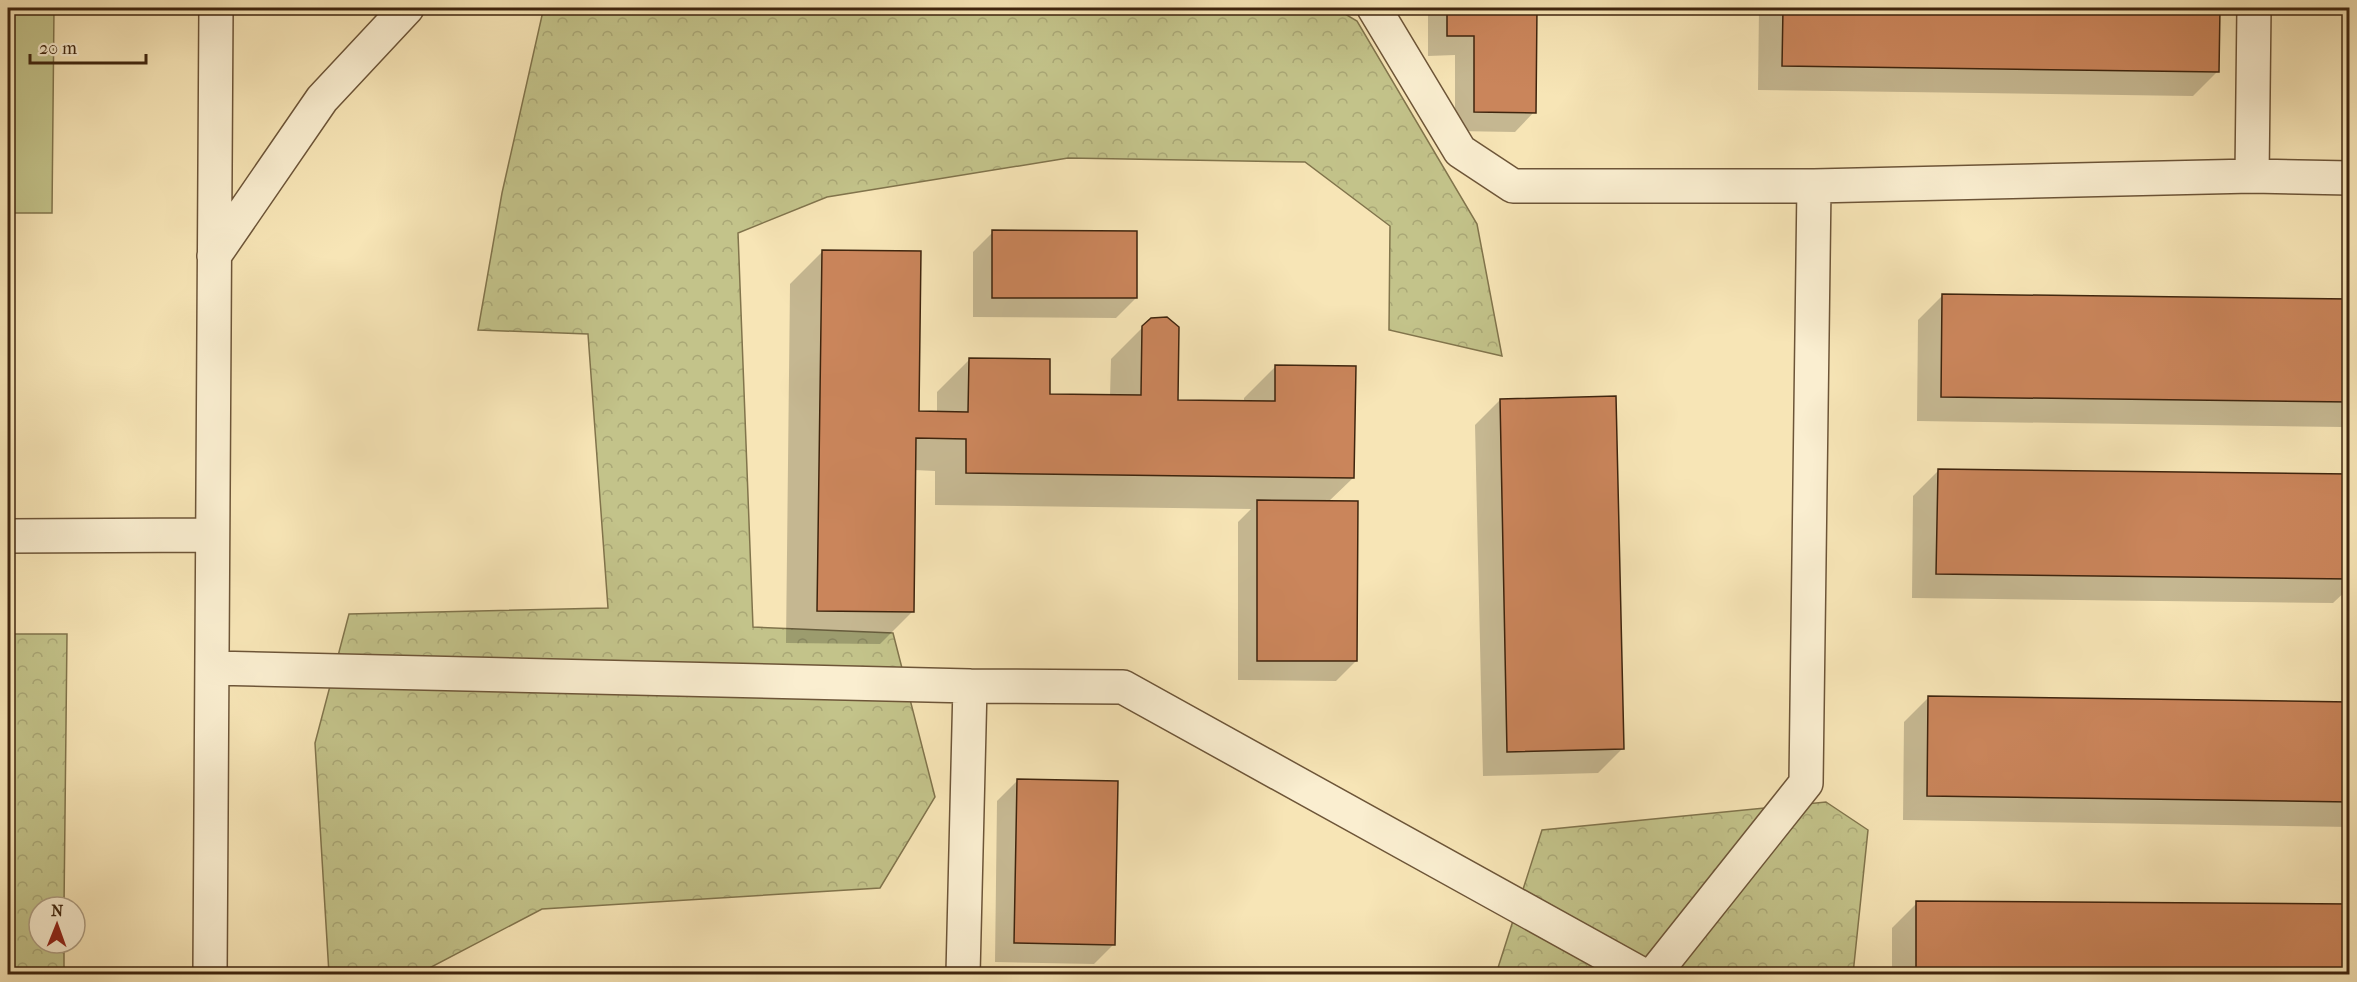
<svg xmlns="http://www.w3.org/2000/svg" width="2357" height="982" viewBox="0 0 2357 982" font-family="'IM FELL French Canon',serif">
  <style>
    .green { fill: #c3c38a; stroke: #81744c; stroke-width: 1.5 }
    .forest { fill: url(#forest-crowns); stroke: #81744c; stroke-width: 1.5 }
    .shadow { fill: #0003 }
    .building { fill: #ca855b; stroke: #3f250e; stroke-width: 1.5 }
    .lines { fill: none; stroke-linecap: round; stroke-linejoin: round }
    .minor-casing { stroke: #6d5538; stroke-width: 36 }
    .minor { stroke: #faeed0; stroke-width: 33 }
  </style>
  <defs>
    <pattern id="forest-crowns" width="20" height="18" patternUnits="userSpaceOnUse" patternTransform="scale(1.5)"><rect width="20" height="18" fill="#c3c38a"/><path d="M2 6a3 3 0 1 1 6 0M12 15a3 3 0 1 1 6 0" fill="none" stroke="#a9a776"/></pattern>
  </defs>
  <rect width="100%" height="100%" fill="#f7e5b6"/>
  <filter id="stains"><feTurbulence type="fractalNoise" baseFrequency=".00333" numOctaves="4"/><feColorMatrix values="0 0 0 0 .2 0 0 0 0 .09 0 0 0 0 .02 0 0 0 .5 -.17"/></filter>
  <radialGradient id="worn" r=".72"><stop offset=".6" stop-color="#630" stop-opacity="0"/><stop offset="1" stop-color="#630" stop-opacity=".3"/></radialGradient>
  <path class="green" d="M 8,8 L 54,8 L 52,213 L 8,213 Z"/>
  <path class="forest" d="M 549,8 L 1335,8 L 1357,21 L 1477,224 L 1502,356 L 1389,330 L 1390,226 L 1305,162 L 1068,158 L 827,197 L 738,233 L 753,627 L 893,633 L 935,797 L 880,888 L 542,909 L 418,974 L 329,974 L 315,743 L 349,614 L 608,608 L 588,334 L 478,330 L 502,193 L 543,11 Z
    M 8,634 L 67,634 L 64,907 L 39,907 L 39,943 L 64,943 L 64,974 L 8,974 Z
    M 1826,802 L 1868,830 L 1853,974 L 1496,974 L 1542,830 Z"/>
  <path class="shadow" d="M 1428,8 L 1535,8 L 1534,112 L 1515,132 L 1455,131 L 1455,55 L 1428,56 Z
    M 1759,8 L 2219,8 L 2218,71 L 2193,96 L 1758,90 Z
    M 993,232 L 1136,298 L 1116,318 L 973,317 L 973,252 Z
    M 822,252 L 917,412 L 937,413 L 937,392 L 969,360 L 1048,395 L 1110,396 L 1111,359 L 1143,327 L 1176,401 L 1244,402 L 1244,398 L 1276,366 L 1353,478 L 1328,502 L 1356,661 L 1336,681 L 1238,680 L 1238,522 L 1251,509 L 935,505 L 935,471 L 914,470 L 912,612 L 880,644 L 786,643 L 790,284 Z
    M 1943,295 L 2350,301 L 2350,419 L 2342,427 L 1917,421 L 1918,320 Z
    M 1500,400 L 1623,748 L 1598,773 L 1483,776 L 1475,425 Z
    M 1938,471 L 2350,476 L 2350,587 L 2333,603 L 1912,598 L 1913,496 Z
    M 1929,697 L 2350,704 L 2350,827 L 1903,820 L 1904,722 Z
    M 1017,781 L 1114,944 L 1094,964 L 995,962 L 997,801 Z
    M 1917,903 L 2350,906 L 2350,974 L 1892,974 L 1892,928 Z"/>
  <path class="building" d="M 1447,8 L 1537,8 L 1536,113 L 1474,112 L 1474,36 L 1447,36 Z
    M 1783,8 L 2220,8 L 2219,72 L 1782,66 Z
    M 992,230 L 1137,231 L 1137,298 L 992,298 Z
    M 822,250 L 921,251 L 919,411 L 968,412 L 969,358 L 1050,359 L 1050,394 L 1141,395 L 1142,326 L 1151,318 L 1167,317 L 1179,327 L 1178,400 L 1275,401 L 1275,365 L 1356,366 L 1354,478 L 966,473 L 966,439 L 916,438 L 914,612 L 817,611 Z
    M 1942,294 L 2350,299 L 2350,402 L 1941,397 Z
    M 1616,396 L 1624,749 L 1507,752 L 1500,399 Z
    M 1938,469 L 2350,474 L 2350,579 L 1936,574 Z
    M 1257,500 L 1358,501 L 1357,661 L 1257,661 Z
    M 1928,696 L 2350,702 L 2350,802 L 1927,796 Z
    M 1017,779 L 1118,781 L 1115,945 L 1014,943 Z
    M 1916,901 L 2350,904 L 2350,974 L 1916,974 Z"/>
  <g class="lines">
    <defs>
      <path id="minor" d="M 1374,8 L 1460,151 L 1513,186 L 1814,186 L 2252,176 L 2350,178
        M 2252,176 L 2254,8
        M 214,256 L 322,99 L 407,8
        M 8,536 L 212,535
        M 212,668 L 970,686 L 1123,687 L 1641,974
        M 210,974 L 216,8
        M 963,974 L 970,686
        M 1654,974 L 1806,783 L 1814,186"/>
    </defs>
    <use href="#minor" class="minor-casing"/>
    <use href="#minor" class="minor"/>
  </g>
  <rect width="2357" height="982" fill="none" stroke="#f7e5b6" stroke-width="30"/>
  <rect x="9" y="9" width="2339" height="964" fill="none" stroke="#3f250e" stroke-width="3"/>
  <rect x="15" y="15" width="2327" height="952" fill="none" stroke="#3f250e" stroke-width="1.5"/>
  <g transform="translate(57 925) rotate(1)"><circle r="28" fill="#faeed0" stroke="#af9e82" stroke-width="1.5"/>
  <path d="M0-4.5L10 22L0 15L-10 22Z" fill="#8f2418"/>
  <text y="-9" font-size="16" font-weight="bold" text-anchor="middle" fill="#3f250e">N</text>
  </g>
  <path d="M30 54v9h116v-9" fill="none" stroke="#3f250e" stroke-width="3"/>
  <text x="39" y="54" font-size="18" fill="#3f250e" stroke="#faeed0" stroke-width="4.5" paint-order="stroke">20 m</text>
  <rect width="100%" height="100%" filter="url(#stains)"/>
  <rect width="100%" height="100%" fill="url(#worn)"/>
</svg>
